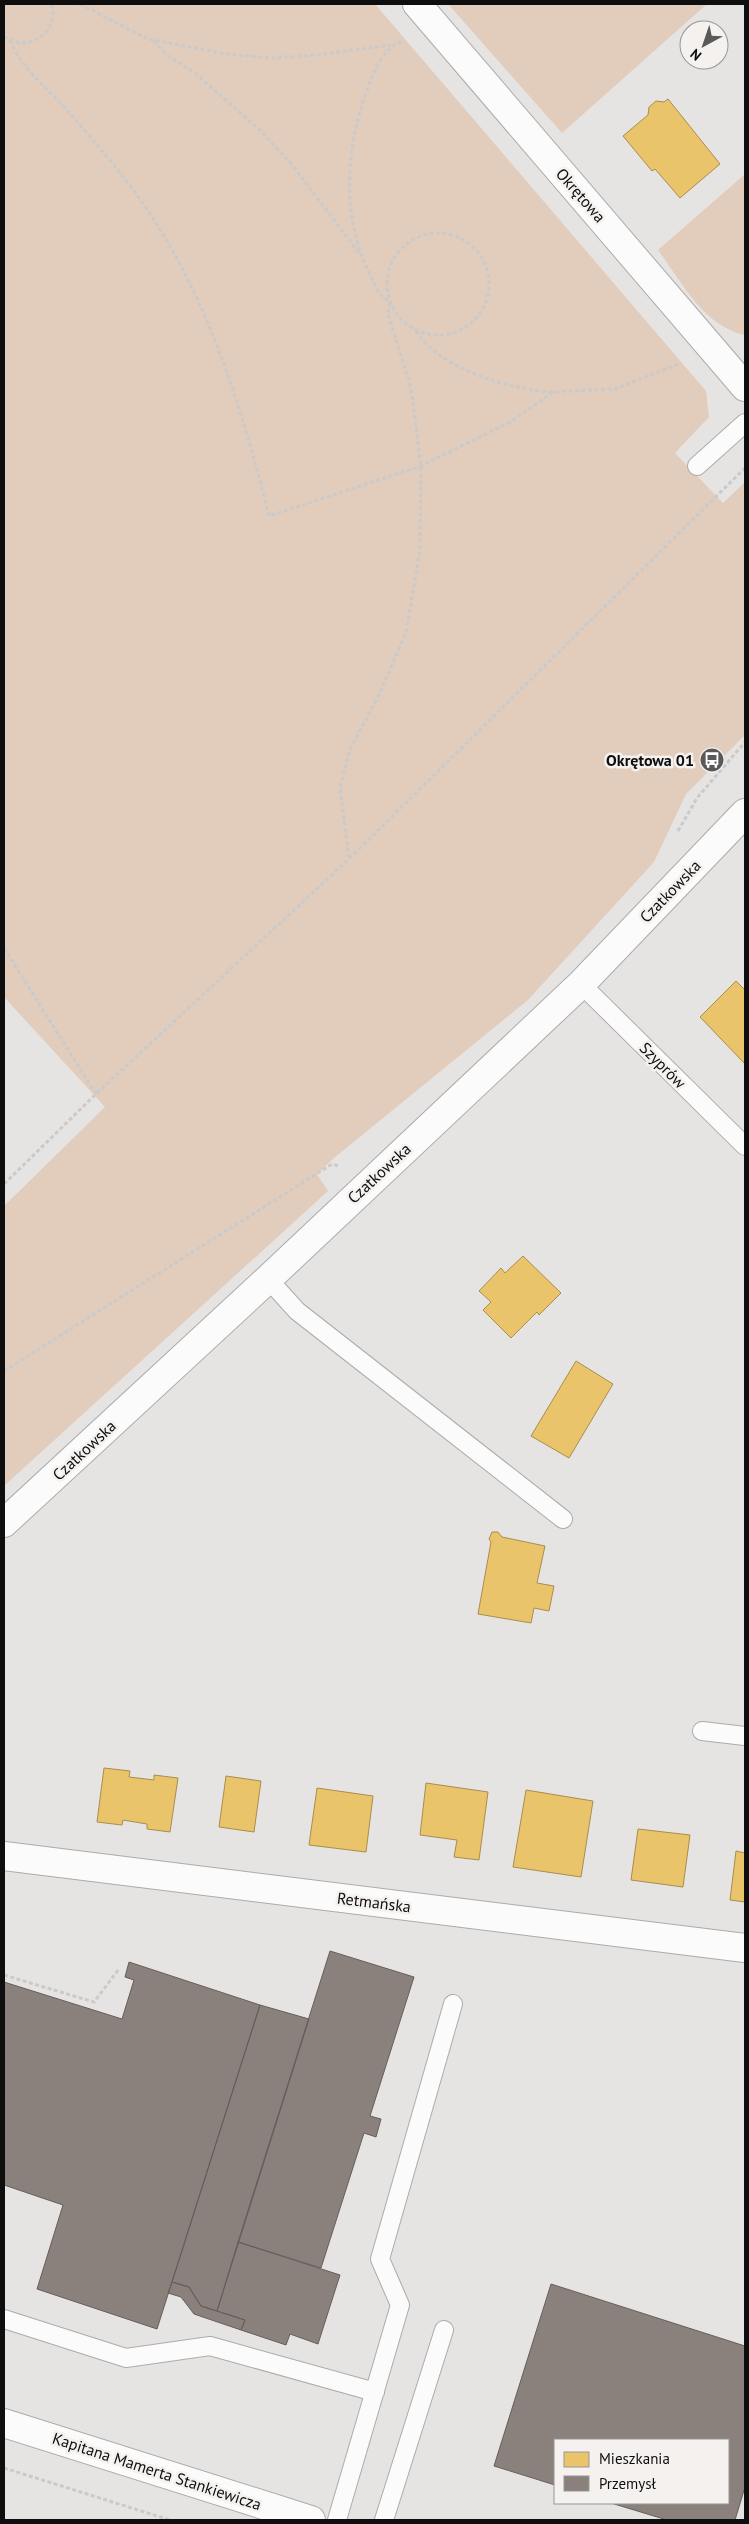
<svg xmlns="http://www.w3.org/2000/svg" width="749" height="2524" viewBox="0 0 749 2524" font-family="'PT Sans',sans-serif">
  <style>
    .green { fill: #e2cdbd }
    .homes { fill: #e9c46a; stroke: #a88d4e }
    .industry { fill: #8a817c; stroke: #655e5b }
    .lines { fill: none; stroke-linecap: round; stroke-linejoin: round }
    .lane-casing { stroke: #adabaa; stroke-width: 20 }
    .street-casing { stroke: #adabaa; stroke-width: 30 }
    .secondary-casing { stroke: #adabaa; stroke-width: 30 }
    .path { stroke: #cbcac9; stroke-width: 3; stroke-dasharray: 4 2.5; stroke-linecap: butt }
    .lane { stroke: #fbfbfb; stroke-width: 18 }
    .street { stroke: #fbfbfb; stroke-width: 28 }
    .secondary { stroke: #fbfbfb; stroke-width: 28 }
    .labels { text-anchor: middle; stroke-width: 5; stroke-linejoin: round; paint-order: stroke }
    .street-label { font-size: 16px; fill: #0f0e0e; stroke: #f4f1ef }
    .poi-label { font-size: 16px; font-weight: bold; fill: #0f0e0e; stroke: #f4f1ef; text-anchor: end }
  </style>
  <rect width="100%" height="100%" fill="#e6e4e2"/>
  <path class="green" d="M 4,4 L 375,4 L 706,391 L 709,417 L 675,453 L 723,503 L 745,482 L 745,735 L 686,794 L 654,862 L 528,1000 L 334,1158 L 317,1174 L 328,1191 L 4,1486 L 4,1206 L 105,1107 L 4,997 Z
    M 448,4 L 707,4 L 562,133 Z
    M 745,174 L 745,335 C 704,327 681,281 658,250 Z"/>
  <path class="homes" d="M 668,99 L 720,164 L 680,198 L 655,169 L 652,171 L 623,136 L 648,115 L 649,107 L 656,101 L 664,102 Z
    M 736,981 L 745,990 L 745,1064 L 700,1017 Z
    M 523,1256 L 561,1293 L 539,1315 L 537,1312 L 511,1338 L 483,1310 L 491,1302 L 479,1291 L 501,1268 L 505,1273 Z
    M 576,1361 L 613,1384 L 569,1458 L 531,1436 Z
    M 492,1532 L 498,1532 L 502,1537 L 545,1546 L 537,1583 L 554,1586 L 549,1611 L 534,1608 L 531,1623 L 478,1614 L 491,1542 L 489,1539 Z
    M 104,1768 L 130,1771 L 129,1777 L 154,1780 L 154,1775 L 178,1778 L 170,1832 L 147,1829 L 147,1824 L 123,1820 L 122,1825 L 97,1822 Z
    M 226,1776 L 261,1781 L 254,1832 L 219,1827 Z
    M 426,1783 L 488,1792 L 479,1860 L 454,1857 L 457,1840 L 420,1835 Z
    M 317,1788 L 373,1796 L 366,1852 L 309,1845 Z
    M 526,1790 L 593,1801 L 581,1877 L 513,1867 Z
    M 638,1829 L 690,1835 L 683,1887 L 631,1880 Z
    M 736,1851 L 745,1853 L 745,1902 L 730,1900 Z"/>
  <path class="industry" d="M 330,1951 L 414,1977 L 370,2116 L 381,2119 L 376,2137 L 364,2133 L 321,2268 L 238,2242 Z
    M 129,1962 L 260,2005 L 157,2329 L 37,2289 L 63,2205 L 4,2185 L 4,1982 L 122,2019 L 134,1980 L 125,1977 Z
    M 260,2005 L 309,2019 L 217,2311 L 201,2306 L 189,2287 L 172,2282 Z
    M 238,2242 L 340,2275 L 318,2344 L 290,2334 L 286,2345 L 241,2330 L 245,2320 L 217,2311 Z
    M 172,2282 L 189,2287 L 201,2306 L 245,2320 L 241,2330 L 194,2314 L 181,2297 L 168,2293 Z
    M 551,2284 L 745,2346 L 745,2487 L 735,2520 L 667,2520 L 611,2503 L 728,2503 L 728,2440 L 555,2440 L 555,2485 L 494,2466 Z"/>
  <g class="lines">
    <defs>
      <path id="lane" d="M 697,466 L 745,423
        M 581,984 L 745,1146
        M 268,1279 L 297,1311 L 563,1519
        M 702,1731 L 745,1736
        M 4,2319 L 126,2358 L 210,2346 L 375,2392
        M 337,2520 L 400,2305 L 380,2259 L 453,2004
        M 384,2520 L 444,2330"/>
      <path id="street" d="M 417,4 L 745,387
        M 4,1856 L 745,1948
        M 4,2423 L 311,2520"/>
      <path id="secondary" d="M 4,1523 L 268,1279 L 581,984 L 745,813"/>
    </defs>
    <use href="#lane" class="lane-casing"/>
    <use href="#street" class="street-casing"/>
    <use href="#secondary" class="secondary-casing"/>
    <path class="path" d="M 80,4 L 148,39 L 227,54 L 271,58 L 316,55 L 391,45
      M 4,36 C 28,54 59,33 52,4
      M 10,40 C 21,68 47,88 67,110 C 94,141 128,180 150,214 C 210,304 243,412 269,516 L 421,466 L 512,421 L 553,392 L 615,389 L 681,363
      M 154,41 L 168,56 L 195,73 L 262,132 L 293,166 L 359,253
      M387 284a51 51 0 1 1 102 0a51 51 0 1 1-102 0Z
      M 416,331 C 441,370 509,389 552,392
      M 678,831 L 697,798 L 745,742
      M 349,858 L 340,788 L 350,749 L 378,697 L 406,633 L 420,551 L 421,466 L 411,388 L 388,314 L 390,302 C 379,296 376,287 370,275 C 341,216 345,151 367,90 C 374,70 383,48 404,40
      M 4,948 L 96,1094
      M 4,1184 L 96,1094 L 349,859 L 745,468
      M 4,1371 L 332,1164 L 339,1166
      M 4,1975 L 94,2002 L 119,1969
      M 4,2468 L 170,2520"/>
    <use href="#lane" class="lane"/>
    <use href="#street" class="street"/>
    <use href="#secondary" class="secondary"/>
  </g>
  <defs>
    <symbol id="bus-disc" viewBox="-11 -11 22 22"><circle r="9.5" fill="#5a5958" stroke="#f4f1ef"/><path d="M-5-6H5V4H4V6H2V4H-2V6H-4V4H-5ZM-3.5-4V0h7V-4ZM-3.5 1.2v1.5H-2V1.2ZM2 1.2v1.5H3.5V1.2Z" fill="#fff"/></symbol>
  </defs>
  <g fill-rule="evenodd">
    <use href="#bus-disc" x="698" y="746" width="28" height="28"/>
  </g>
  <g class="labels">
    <g class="street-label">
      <text transform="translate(581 195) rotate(49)" y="6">Okrętowa</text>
      <text transform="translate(670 891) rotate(-46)" y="6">Czatkowska</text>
      <text transform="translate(663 1065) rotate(45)" y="6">Szyprów</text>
      <text transform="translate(379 1173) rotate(-43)" y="6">Czatkowska</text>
      <text transform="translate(84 1450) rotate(-43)" y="6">Czatkowska</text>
      <text transform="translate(374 1902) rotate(7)" y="6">Retmańska</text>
      <text transform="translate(157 2471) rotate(18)" y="6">Kapitana Mamerta Stankiewicza</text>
    </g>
    <g class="poi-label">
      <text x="694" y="766">Okrętowa 01</text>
    </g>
  </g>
  <rect width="749" height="2524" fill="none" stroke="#0f0e0e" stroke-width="10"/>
  <rect x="554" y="2439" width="175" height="65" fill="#f4f1ef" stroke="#989695"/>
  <rect x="564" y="2452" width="25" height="15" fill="#e9c46a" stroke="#989695"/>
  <text x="599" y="2464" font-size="15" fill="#0f0e0e">Mieszkania</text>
  <rect x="564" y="2476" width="25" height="15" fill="#8a817c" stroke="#989695"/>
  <text x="599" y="2489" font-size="15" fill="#0f0e0e">Przemysł</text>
  <g transform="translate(704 45) rotate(220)"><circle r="24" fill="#f4f1ef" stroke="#989695"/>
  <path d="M0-4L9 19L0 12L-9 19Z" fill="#5a5958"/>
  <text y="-8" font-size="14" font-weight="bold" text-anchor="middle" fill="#0f0e0e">N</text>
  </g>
</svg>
